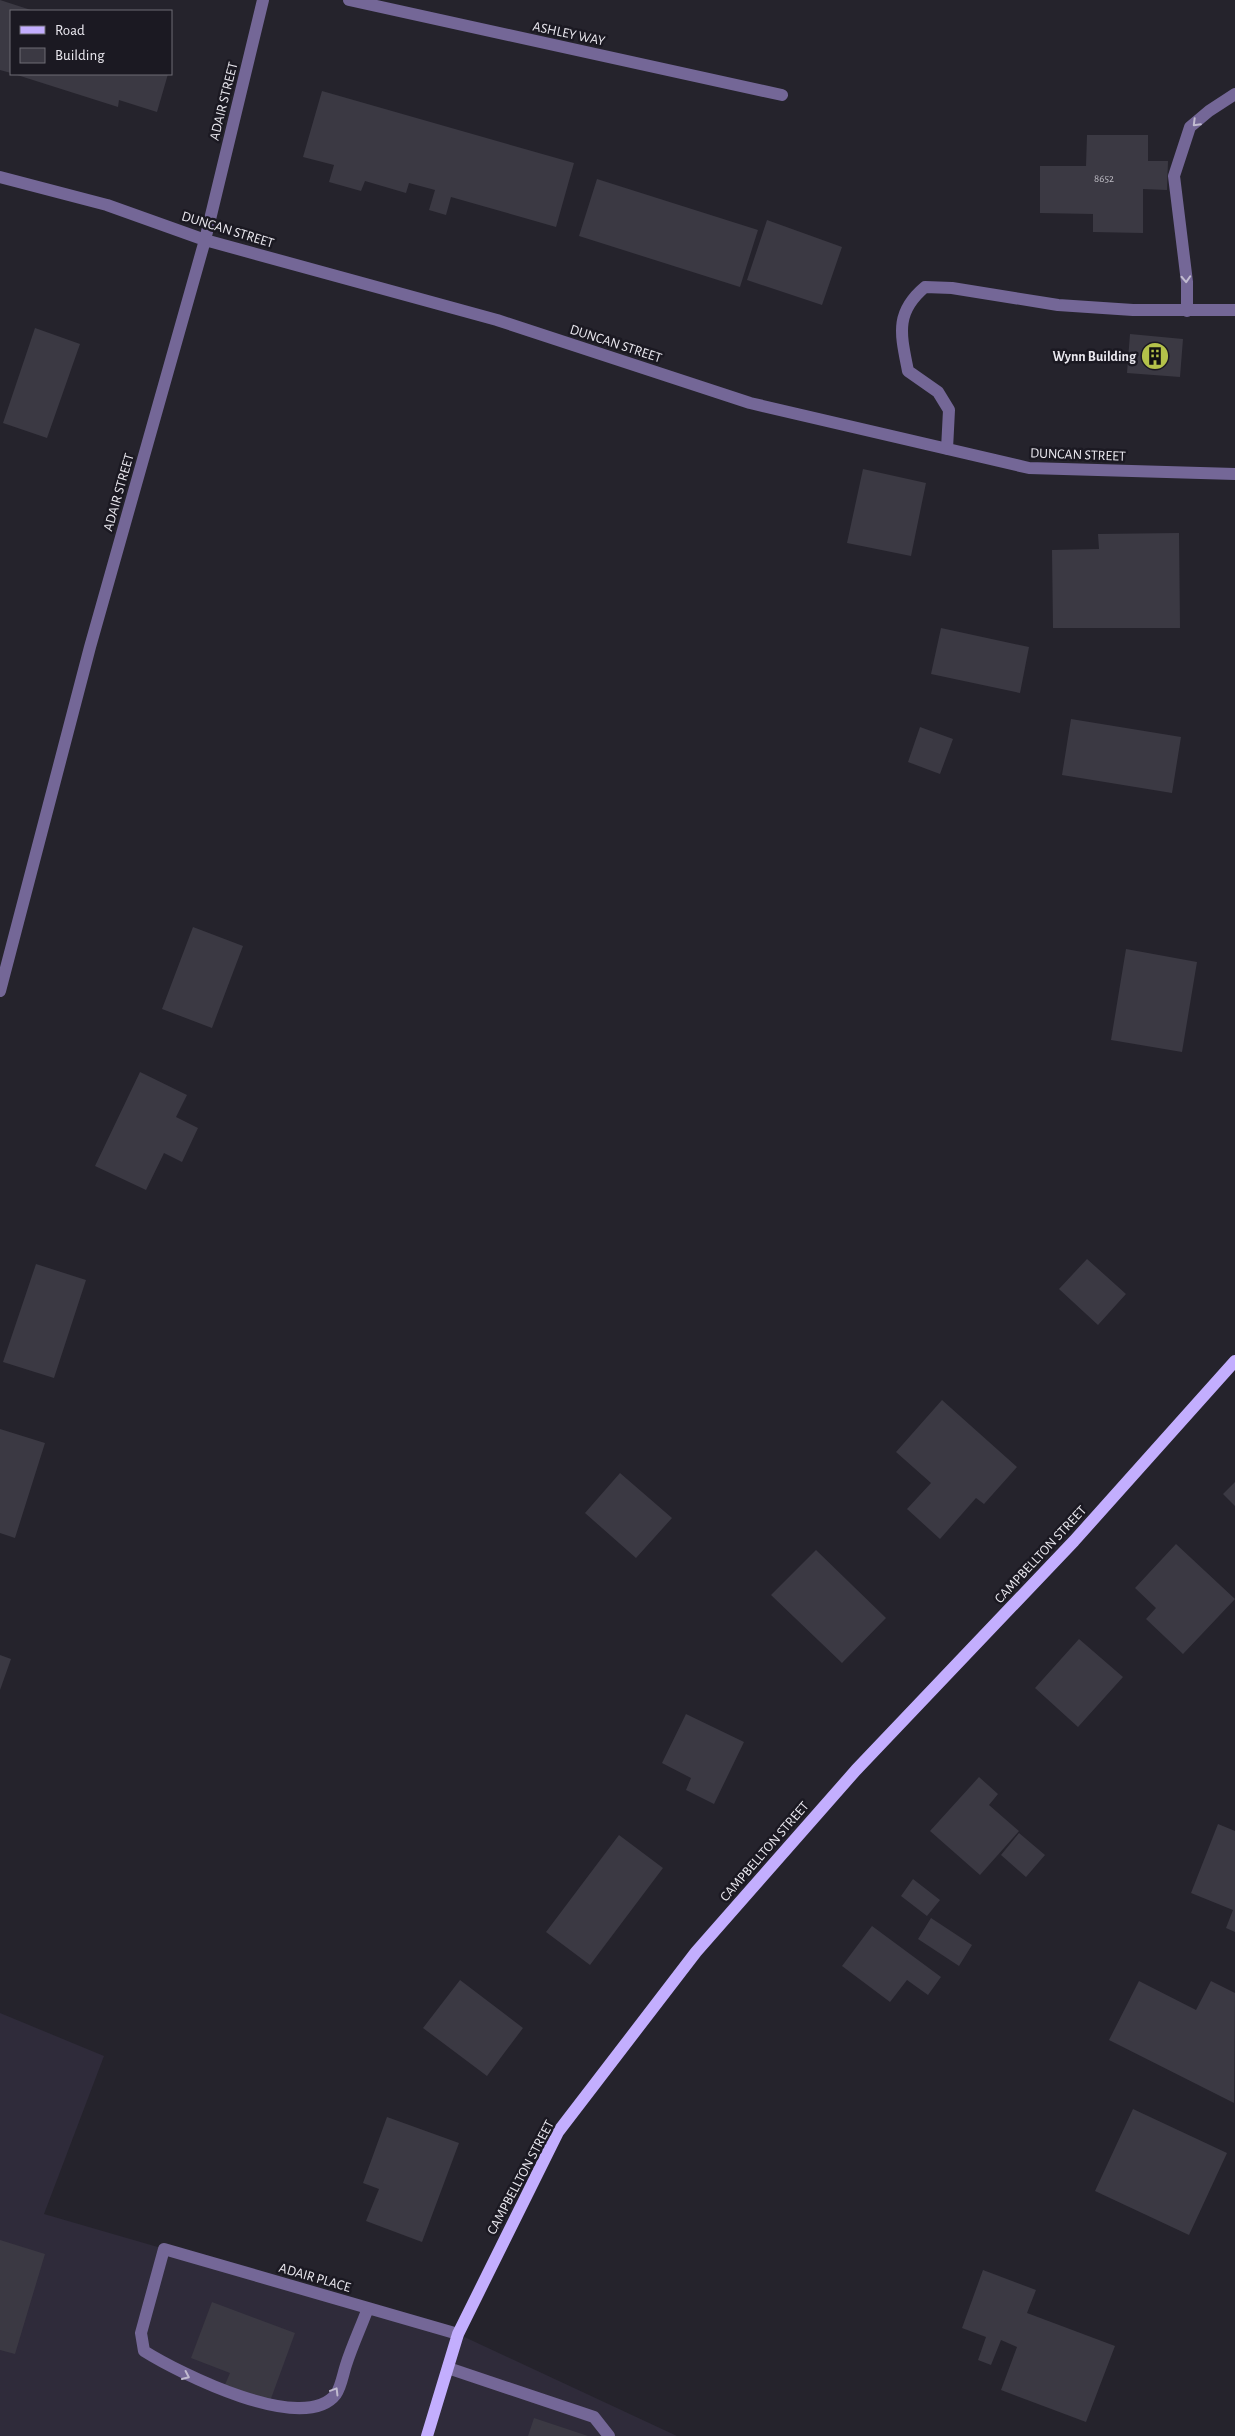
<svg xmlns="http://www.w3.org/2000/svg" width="1235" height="2436" viewBox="0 0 1235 2436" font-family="'Alegreya Sans',sans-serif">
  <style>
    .built { fill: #2f2b3a }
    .building { fill: #3b3943 }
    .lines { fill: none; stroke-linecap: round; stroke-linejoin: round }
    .minor { stroke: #746797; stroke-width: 12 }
    .major { stroke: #c3aefe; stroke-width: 12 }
    .oneway { stroke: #c1bbd0 }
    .labels { text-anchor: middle; stroke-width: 5; stroke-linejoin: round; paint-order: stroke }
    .number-label { font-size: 11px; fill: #bebcc4 }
    .street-label { font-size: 14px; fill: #eae8ef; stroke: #1b1922 }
    .poi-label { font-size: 14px; font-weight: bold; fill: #eae8ef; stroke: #1b1922; text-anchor: end }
  </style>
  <rect width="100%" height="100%" fill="#25232c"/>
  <path class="built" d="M 0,2013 L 104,2056 L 44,2214 L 458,2334 L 677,2436 L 0,2436 Z"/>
  <path class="building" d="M 0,0 L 34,11 L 11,11 L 11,73 L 0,70 Z
    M 14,74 L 168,74 L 157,112 L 119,100 L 118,107 Z
    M 322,91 L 574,163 L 556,227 L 451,197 L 446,215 L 429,210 L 435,190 L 409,183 L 406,193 L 365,181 L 361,191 L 329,182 L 334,165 L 303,157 Z
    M 1087,135 L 1148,135 L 1148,161 L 1168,161 L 1167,190 L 1143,189 L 1143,233 L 1093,232 L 1093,214 L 1040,213 L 1040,166 L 1086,166 Z
    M 597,179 L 758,230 L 740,287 L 579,236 Z
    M 767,220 L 842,247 L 822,305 L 747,280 Z
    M 35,328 L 80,344 L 47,438 L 3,423 Z
    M 1130,334 L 1183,339 L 1180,377 L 1127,373 Z
    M 863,469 L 926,483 L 911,556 L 847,543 Z
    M 1179,533 L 1180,628 L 1053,628 L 1052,550 L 1099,549 L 1098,534 Z
    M 941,628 L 1029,647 L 1020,693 L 931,674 Z
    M 1071,719 L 1181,737 L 1172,793 L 1062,775 Z
    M 920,727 L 953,739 L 940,774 L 908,762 Z
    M 193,927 L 243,946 L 212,1028 L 162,1009 Z
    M 1126,949 L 1197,962 L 1182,1052 L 1111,1040 Z
    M 140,1072 L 187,1095 L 176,1117 L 198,1128 L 182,1162 L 164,1153 L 146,1190 L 95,1166 Z
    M 1087,1259 L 1126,1294 L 1098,1325 L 1059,1289 Z
    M 36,1264 L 86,1280 L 54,1378 L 3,1362 Z
    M 942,1400 L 1017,1467 L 984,1504 L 976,1498 L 940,1539 L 907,1509 L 931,1483 L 896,1452 Z
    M 0,1429 L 45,1443 L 15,1538 L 0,1533 Z
    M 620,1473 L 672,1518 L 636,1558 L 585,1513 Z
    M 1235,1482 L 1235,1506 L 1223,1494 Z
    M 1176,1544 L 1235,1599 L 1183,1654 L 1146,1619 L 1156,1608 L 1135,1588 Z
    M 816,1550 L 886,1618 L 842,1663 L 771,1595 Z
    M 1079,1639 L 1123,1677 L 1078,1727 L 1035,1688 Z
    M 0,1655 L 11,1659 L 0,1690 Z
    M 686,1714 L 744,1742 L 714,1804 L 686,1790 L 691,1778 L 662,1763 Z
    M 979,1777 L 998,1794 L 989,1805 L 1019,1831 L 980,1875 L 930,1831 Z
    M 1218,1824 L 1235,1831 L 1235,1932 L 1226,1928 L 1233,1910 L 1191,1893 Z
    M 1019,1833 L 1045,1855 L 1026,1877 L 1001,1855 Z
    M 619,1835 L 663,1868 L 590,1965 L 546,1932 Z
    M 913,1879 L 940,1900 L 927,1916 L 901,1896 Z
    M 931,1918 L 972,1945 L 959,1966 L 918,1939 Z
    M 872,1926 L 941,1977 L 928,1995 L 907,1980 L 890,2002 L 842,1966 Z
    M 460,1980 L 523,2028 L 487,2076 L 423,2028 Z
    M 1139,1981 L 1196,2010 L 1211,1981 L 1235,1993 L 1234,2103 L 1109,2040 Z
    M 1133,2109 L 1227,2153 L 1189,2235 L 1095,2191 Z
    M 387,2117 L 459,2143 L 422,2242 L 366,2221 L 379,2189 L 363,2183 Z
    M 0,2240 L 45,2254 L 15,2354 L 0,2350 Z
    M 983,2270 L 1036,2290 L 1027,2313 L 1115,2346 L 1086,2422 L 1001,2390 L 1017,2347 L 1001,2340 L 991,2365 L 978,2360 L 986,2337 L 962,2328 Z
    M 212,2302 L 295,2333 L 269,2404 L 224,2387 L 230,2373 L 191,2358 Z
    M 534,2418 L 588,2436 L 528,2436 Z"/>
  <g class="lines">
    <path class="minor" d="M 349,0 L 782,95
      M 0,177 L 107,205 L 205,240 L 497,320 L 750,403 L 1029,468 L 1235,474
      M 1187,311 L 1187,282 L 1174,176 L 1190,127 L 1209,111 L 1235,94
      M 947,449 L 949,410 L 938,392 L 908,371 C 901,335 894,313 925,287 L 952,288 L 1058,305 L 1133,310 L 1235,310
      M 0,991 L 90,647 L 205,240 L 263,0
      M 368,2308 C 361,2327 352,2346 346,2365 C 343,2374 341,2387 336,2394 C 304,2436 179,2373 144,2351 L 141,2333 L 164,2249 L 458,2334
      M 448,2368 L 594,2417 L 609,2436"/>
    <path class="major" d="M 427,2436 L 458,2334 L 558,2132 L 696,1952 L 856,1770 L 1074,1541 L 1235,1361"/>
  </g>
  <defs><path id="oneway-chevron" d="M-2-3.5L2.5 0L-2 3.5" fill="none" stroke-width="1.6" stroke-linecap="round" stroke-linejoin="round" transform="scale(1.25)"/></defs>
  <g class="oneway">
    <use href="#oneway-chevron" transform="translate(1196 123) rotate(135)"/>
    <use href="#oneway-chevron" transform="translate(1186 279) rotate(87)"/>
    <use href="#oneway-chevron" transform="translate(186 2376) rotate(25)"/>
    <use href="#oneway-chevron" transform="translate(335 2391) rotate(-59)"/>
  </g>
  <defs>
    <symbol id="building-disc" viewBox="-11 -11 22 22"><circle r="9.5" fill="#b4c24a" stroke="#1b1922"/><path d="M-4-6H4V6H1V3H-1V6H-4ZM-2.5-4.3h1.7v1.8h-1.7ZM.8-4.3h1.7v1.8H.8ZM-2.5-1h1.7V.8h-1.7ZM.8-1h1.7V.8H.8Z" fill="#111"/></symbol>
  </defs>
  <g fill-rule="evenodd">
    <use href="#building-disc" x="1139" y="340" width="32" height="32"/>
  </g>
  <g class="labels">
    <g class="number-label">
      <text x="1104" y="182">8652</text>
    </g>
    <g class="street-label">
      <text transform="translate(569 33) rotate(12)" y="5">ASHLEY WAY</text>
      <text transform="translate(223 101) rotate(-76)" y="5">ADAIR STREET</text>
      <text transform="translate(228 229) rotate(17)" y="5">DUNCAN STREET</text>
      <text transform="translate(616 343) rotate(18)" y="5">DUNCAN STREET</text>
      <text transform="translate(1078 454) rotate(2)" y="5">DUNCAN STREET</text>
      <text transform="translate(118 492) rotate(-74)" y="5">ADAIR STREET</text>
      <text transform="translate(1040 1554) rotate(-47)" y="5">CAMPBELLTON STREET</text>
      <text transform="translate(764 1851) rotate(-49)" y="5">CAMPBELLTON STREET</text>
      <text transform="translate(520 2177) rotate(-62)" y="5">CAMPBELLTON STREET</text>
      <text transform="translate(315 2277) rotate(16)" y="5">ADAIR PLACE</text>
    </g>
    <g class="poi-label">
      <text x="1136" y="361">Wynn Building</text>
    </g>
  </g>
  <rect x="10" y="10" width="162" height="65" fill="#1b1922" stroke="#6e6c74"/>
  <rect x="20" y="26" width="25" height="8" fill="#c3aefe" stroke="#6e6c74"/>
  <text x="55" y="35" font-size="15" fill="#eae8ef">Road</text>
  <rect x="20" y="48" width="25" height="15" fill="#3b3943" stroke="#6e6c74"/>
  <text x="55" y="60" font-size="15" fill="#eae8ef">Building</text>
</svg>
